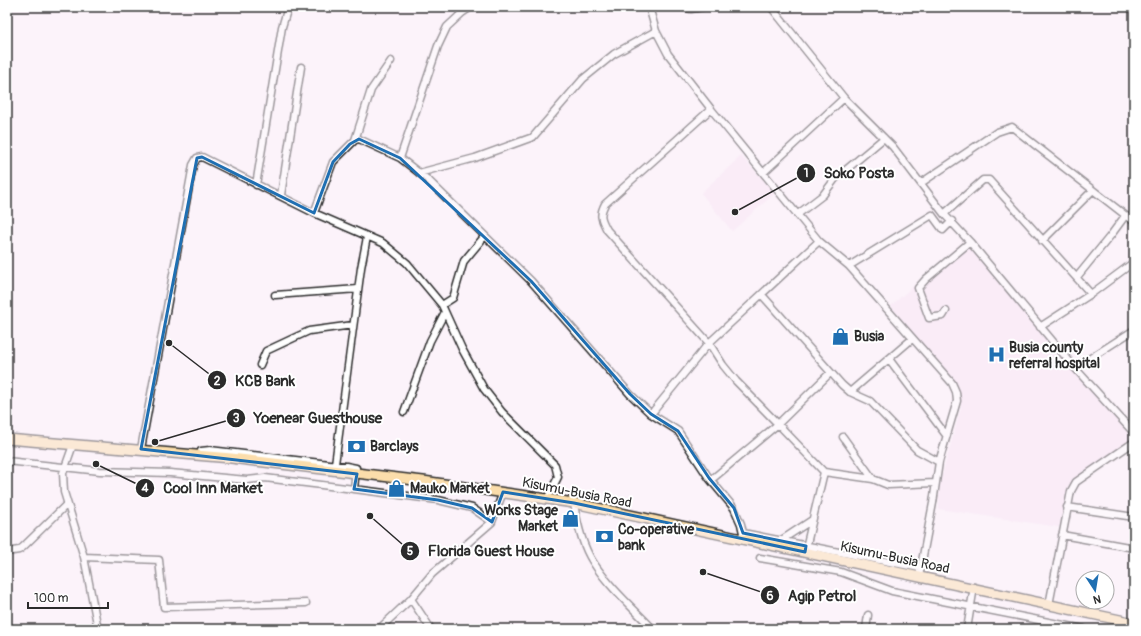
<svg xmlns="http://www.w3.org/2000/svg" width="1141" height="636" viewBox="0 0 1141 636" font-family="Pangolin,sans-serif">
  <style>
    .built { fill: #f8e4f4 }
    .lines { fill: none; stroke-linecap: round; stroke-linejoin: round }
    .minor-casing { stroke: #2b2b2b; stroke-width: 9 }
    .highway-casing { stroke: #2b2b2b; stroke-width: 12 }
    .minor { stroke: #fff; stroke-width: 6 }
    .highway { stroke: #fbddab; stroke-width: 9 }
    .marked { fill: none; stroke: #1f6fb2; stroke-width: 3; stroke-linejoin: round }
    .labels { text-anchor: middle; stroke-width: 4; stroke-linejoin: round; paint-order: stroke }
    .poi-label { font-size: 14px; font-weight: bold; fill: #2b2b2b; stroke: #fff; text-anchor: start }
    .street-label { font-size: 14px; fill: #2b2b2b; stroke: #fff }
    .leader { fill: none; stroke: #2b2b2b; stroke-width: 1.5 }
    .callout-dot { fill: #2b2b2b; stroke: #fff; stroke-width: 1.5 }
    .mark-label { font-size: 12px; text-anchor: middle; font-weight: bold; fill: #fff }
    .callout-label { font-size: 15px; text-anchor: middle; font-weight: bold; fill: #2b2b2b; stroke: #fff; stroke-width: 4; stroke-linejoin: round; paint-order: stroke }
  </style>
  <rect width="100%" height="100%" fill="#fcf3fa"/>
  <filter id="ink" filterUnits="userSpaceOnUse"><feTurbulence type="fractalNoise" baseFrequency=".025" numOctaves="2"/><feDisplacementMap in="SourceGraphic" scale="8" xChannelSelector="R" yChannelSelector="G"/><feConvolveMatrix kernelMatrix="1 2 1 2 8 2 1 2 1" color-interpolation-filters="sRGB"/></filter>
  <g filter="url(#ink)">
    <path class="built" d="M 741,156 L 775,193 L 732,231 L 701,193 Z
      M 964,241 L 1133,439 L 1072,481 L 1067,488 L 1059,527 L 939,509 L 940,483 L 961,408 L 960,391 L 891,306 Z"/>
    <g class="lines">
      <defs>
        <path id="minor" d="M 649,7 L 656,31 L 668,54 L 711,109 L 819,241 L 849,266 L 952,383 L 956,392 L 957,401 L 939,462 L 933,503 L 919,577
          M 681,7 L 691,9 L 703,7
          M 771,7 L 844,98 L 893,147 L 944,214 L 970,242 L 1075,368 L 1134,433
          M 711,109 L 605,204 C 599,215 601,219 607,230 L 709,343 L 723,365 L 736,381 L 778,424 L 830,373
          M 355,140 L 371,90 L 391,61
          M 400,158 L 438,46 L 447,27 L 462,13 L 471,7
          M 764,172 L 844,98
          M 419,173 L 475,158 L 533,137 L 583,79 L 614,54 L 656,31
          M 921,183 L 997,132 L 1012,127 L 1134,222
          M 256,185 L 282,27 L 288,7
          M 281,195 L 301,67
          M 314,213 L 333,162 L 355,140 L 359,139 L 400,158 L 427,179 L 531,281 L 630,394 L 651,414 L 678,431 L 709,478 L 734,508 L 741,524 L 743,533 L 741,539
          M 798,214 L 823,195 L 835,179 L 884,138
          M 944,214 L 983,180 L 989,180 L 1091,294
          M 1042,241 L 1092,191
          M 849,266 L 932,215 L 943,230 L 952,221
          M 1077,277 L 1111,235 L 1125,216
          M 275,295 L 358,289
          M 762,295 L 842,385 L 850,392 L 870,401 L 917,450 L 939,462
          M 442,305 L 453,298 L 464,261 L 484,237
          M 946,311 L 943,316 L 929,318 L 918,288 L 926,279 L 970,242
          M 1040,327 L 1091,294 L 1134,262
          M 889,359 L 946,435
          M 260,365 L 266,351 L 298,336 L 309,331 L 353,325
          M 1075,368 L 1134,330
          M 850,392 L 912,339
          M 404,412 L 430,341 L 445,312
          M 651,414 L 709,343 L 819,241
          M 843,437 L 873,479
          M 73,445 L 63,473 L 64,492 L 84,557 L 98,629
          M 141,449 L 193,165 L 197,158 L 202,157 L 314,213 L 383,243 L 407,263 L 442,305 L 462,349 L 484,389 L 502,412 L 555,465 L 558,477 L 547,499
          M 7,461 L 100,471 L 170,473 L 247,480 L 265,478 L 354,489 L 356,468 L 346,466 L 210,450 L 201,451 L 201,455
          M 335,464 L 361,268 L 367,237
          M 824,472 L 873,479 L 888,485 L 935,483
          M 711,480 L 778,424 L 824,472 L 805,552
          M 354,489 L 438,500 L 472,508 L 492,522
          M 574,503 C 577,523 582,545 593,562 C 608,586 634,609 653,629
          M 1067,507 L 1134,517
          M 743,533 L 920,568
          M 1062,535 L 1134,548
          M 780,541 L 812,520
          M 7,552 L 19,550 L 23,547 L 65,506
          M 84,557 L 159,560 L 164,607 L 306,603
          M 760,558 L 841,572 L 892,591 L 1084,629
          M 411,599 L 431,629
          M 1049,605 L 1071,491 L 1076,482 L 1134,442
          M 379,629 L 411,599 L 432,574 L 492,522 L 503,492
          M 866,629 L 868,615
          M 967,629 L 974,587"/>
        <path id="highway" d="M 7,439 L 231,458 L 423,481 L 574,503 L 1134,623"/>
      </defs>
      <use href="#minor" class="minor-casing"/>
      <use href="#highway" class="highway-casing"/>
      <use href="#minor" class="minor"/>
      <use href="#highway" class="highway"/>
    </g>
  </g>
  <path d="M0 0H1141V636H0ZM 359,139 L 400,158 L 531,281 L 630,394 L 651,414 L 678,431 L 709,478 L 734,508 L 743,533 L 806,546 L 805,552 L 574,503 L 503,492 L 492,522 L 472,508 L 438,500 L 354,489 L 357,474 L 141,449 L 197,158 L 202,157 L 314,213 L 333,162 L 350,144 Z" fill="#fcf3fa" fill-opacity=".55" fill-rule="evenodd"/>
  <path class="marked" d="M 359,139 L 400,158 L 531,281 L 630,394 L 651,414 L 678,431 L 709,478 L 734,508 L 743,533 L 806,546 L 805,552 L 574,503 L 503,492 L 492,522 L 472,508 L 438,500 L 354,489 L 357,474 L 141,449 L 197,158 L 202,157 L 314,213 L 333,162 L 350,144 Z"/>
  <defs>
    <symbol id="shop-bare" viewBox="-9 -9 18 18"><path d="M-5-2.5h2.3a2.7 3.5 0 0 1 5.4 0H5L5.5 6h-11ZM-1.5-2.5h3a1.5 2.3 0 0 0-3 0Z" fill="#1f6fb2" stroke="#fff" stroke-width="2.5" paint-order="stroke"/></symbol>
    <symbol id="hospital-bare" viewBox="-9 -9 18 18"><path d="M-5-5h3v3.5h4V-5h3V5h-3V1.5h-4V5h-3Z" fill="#1f6fb2" stroke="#fff" stroke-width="2.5" paint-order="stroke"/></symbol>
    <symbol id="bank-bare" viewBox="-9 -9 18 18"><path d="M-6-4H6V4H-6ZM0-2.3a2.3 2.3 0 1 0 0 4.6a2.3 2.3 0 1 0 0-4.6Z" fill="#1f6fb2" stroke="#fff" stroke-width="2.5" paint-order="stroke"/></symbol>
  </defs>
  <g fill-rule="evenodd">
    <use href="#shop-bare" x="828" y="324" width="25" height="25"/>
    <use href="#hospital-bare" x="984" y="342" width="25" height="25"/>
    <use href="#bank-bare" x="344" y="434" width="25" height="25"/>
    <use href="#shop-bare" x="384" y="476" width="25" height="25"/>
    <use href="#shop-bare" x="558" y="506" width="25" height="25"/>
    <use href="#bank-bare" x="592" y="524" width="25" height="25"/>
  </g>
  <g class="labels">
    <g class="poi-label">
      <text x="854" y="341">Busia</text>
      <text x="1009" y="352">Busia county<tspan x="1009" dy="16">referral hospital</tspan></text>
      <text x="370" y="451">Barclays</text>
      <text x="410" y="493">Mauko Market</text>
      <text x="558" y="515" text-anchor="end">Works Stage<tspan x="558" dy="16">Market</tspan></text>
      <text x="618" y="534">Co-operative<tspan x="618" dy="16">bank</tspan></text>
    </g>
    <g class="street-label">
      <text transform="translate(577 492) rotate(11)" y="5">Kisumu-Busia Road</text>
      <text transform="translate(895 557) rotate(12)" y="5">Kisumu-Busia Road</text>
    </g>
  </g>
  <path class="leader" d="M735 212L806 173M169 343L217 380M155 442L236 418M96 464L145 488M370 516L410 551M703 572L770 595"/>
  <g class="callout-dot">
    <circle cx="735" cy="212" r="4"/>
    <circle cx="169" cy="343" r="4"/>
    <circle cx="155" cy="442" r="4"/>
    <circle cx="96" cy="464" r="4"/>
    <circle cx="370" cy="516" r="4"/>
    <circle cx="703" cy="572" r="4"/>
    <circle cx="806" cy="173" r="10"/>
    <circle cx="217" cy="380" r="10"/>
    <circle cx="236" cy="418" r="10"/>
    <circle cx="145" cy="488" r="10"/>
    <circle cx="410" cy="551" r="10"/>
    <circle cx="770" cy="595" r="10"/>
  </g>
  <g class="mark-label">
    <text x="806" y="177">1</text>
    <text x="217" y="385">2</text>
    <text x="236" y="422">3</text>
    <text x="145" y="492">4</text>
    <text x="410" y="555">5</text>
    <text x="770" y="600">6</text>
  </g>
  <g class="callout-label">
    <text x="859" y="178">Soko Posta</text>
    <text x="265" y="386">KCB Bank</text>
    <text x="318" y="423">Yoenear Guesthouse</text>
    <text x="213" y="493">Cool Inn Market</text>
    <text x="491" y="556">Florida Guest House</text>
    <text x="822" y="601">Agip Petrol</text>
  </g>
  <rect width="1141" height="636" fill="none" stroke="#fff" stroke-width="24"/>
  <rect x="12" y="12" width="1117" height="612" fill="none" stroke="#2b2b2b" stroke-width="1.5" filter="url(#ink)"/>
  <g transform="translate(1095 590) rotate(168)"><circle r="19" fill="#ffffff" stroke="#aaaaaa"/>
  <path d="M0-3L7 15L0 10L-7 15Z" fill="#1f6fb2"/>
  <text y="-6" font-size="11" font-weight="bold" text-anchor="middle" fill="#2b2b2b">N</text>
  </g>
  <path d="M28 602v6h80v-6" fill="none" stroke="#2b2b2b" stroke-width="2"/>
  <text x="34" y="602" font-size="12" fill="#2b2b2b" stroke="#ffffff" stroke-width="3" paint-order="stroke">100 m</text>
</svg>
